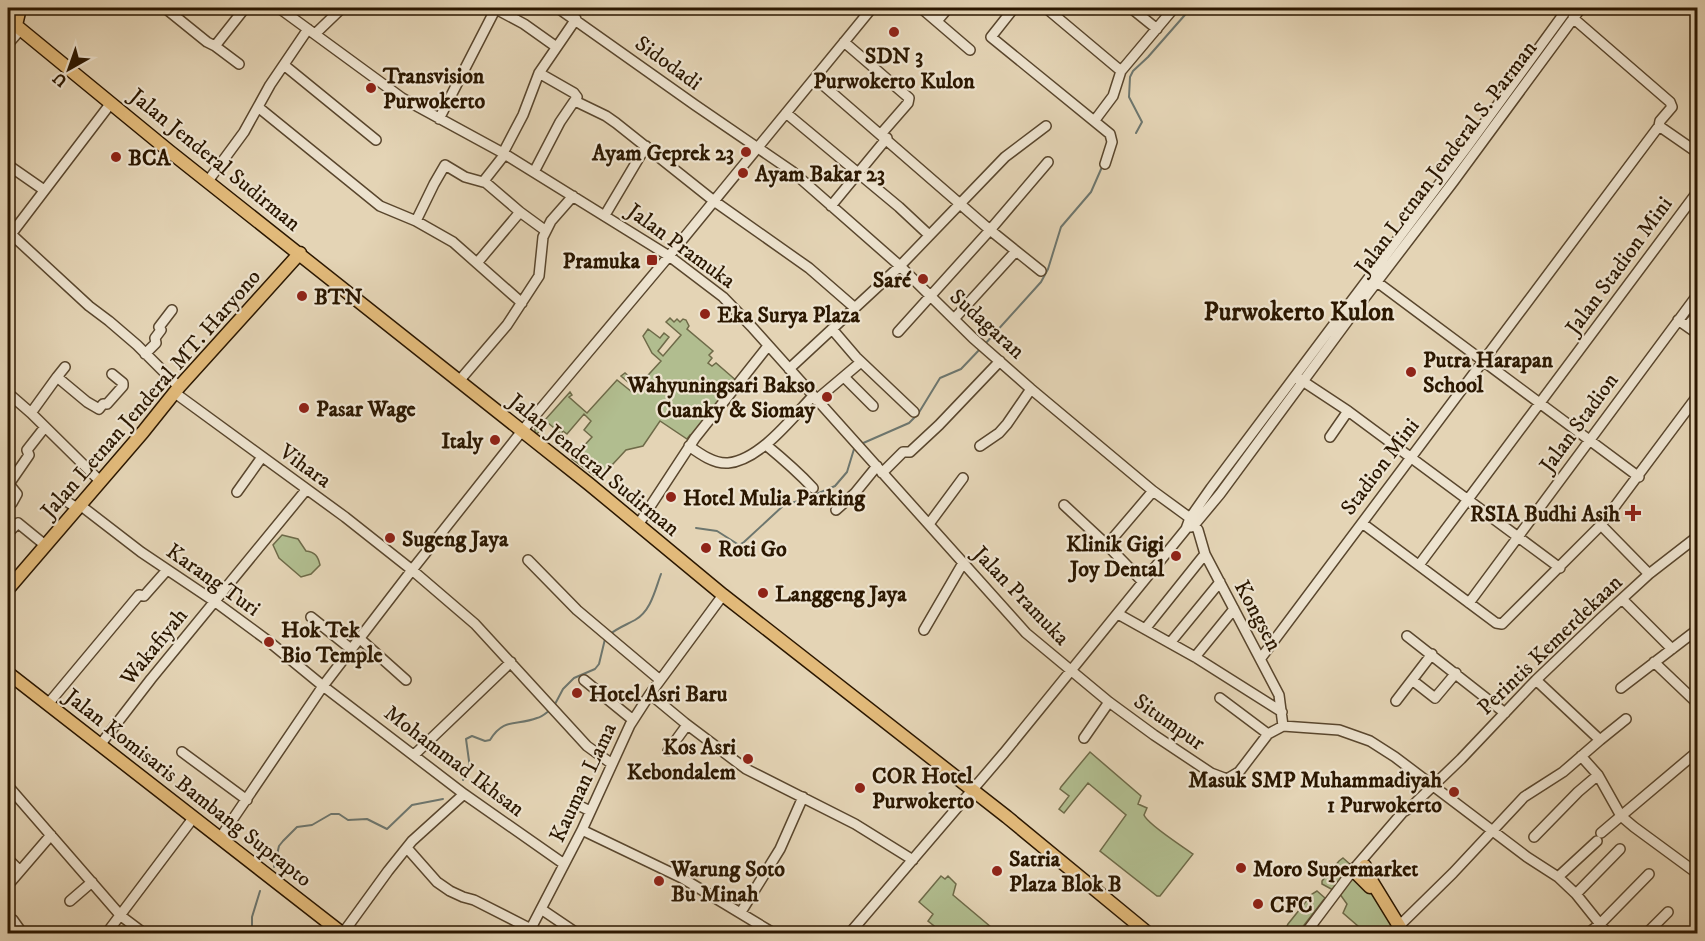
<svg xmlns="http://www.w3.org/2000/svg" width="1705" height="941" viewBox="0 0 1705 941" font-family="'IM FELL DW Pica',serif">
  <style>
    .green { fill: #b1bd8f; stroke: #6e6a48; stroke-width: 1.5 }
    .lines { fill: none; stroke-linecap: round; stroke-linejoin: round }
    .stream { stroke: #6d766e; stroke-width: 2 }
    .minor-casing { stroke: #59462d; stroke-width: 12 }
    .major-casing { stroke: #2b1700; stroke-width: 15 }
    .minor { stroke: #ede3cf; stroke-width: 9 }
    .major { stroke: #e2ba7a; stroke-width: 12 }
    .poi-dot { fill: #8f2418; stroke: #ede3cf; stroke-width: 2 }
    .labels { text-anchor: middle; stroke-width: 4.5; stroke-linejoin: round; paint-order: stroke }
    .poi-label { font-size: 22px; font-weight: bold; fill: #2b1700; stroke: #ede3cf; text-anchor: start }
    .street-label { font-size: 22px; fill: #2b1700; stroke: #ede3cf }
    .quarter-label { font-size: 26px; font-weight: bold; fill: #2b1700; stroke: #ede3cf }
  </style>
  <rect width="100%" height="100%" fill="#e4d4b5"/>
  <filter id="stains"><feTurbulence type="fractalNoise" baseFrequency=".00333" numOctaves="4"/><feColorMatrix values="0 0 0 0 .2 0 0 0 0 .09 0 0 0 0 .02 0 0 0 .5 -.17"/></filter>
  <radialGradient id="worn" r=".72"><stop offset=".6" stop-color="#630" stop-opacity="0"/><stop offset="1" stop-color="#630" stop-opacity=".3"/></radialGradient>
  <path class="green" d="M 670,318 L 674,322 L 677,319 L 680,322 L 683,319 L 686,320 L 689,326 L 687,329 L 713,351 L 709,355 L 712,358 L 708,363 L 712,366 L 716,363 L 738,382 L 695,438 L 690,435 L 687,439 L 660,421 L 643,446 L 626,450 L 599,479 L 572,459 L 592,437 L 584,430 L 591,421 L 584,414 L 567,434 L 563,431 L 561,434 L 547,422 L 537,434 L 535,432 L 535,422 L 538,414 L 545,420 L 570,392 L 572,395 L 569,397 L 587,413 L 617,380 L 632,392 L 635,388 L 621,376 L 625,373 L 639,385 L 661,361 L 652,353 L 644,338 L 643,336 L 648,329 L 660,338 L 664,333 L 669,337 L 658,351 L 663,356 L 681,335 L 666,322 Z
    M 282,535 L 298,539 L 306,551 C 315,552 318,556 320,565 L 311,574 L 301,577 L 279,558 L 273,545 Z
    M 1090,752 L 1141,796 L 1138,804 L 1147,808 L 1144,815 C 1147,824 1182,846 1193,854 L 1160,896 L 1157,896 L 1100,851 L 1126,815 L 1088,783 L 1064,813 L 1059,809 L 1069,796 L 1060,789 L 1061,787 Z
    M 1343,858 L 1351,865 L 1333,890 L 1322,884 L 1322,881 L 1339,861 Z
    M 1365,866 L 1399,926 L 1391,933 L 1366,933 L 1343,913 L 1347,904 L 1337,890 Z
    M 941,876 L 945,879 L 948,876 L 956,884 L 953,895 L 998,933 L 943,933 L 928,921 L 933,914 L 919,902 Z
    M 1317,891 L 1325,898 L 1298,933 L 1289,933 L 1286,928 L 1288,924 L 1312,894 Z"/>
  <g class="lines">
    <path class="stream" d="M 1136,133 L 1142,122 L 1129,97 L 1130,77 L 1133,71 L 1148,57 L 1191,8
      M 985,344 L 1041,282 L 1048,269 L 1061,227 L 1091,192 L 1102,167
      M 861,444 L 909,423 L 918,414 L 940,378 L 961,369 L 981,348
      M 696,528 L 717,531 L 739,545 L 744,542 L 784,505 L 805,499 L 835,486 L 847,472 L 854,449 L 856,447
      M 609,635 C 617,628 626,625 635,620 C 651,611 655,590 661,574
      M 554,706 L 563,689 L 574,678 L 595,669 L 599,664 L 605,639
      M 463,780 L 470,768 L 466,739 L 472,736 L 485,741 L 490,740 C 504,717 517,726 537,718 C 542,717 546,713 550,710
      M 274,867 L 279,846 L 283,841 L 297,827 L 312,825 L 331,814 L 339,814 L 348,820 L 367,819 L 387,829 L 412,805 L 443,799
      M 252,934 L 252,917 L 260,891"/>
    <defs>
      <path id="minor" d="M 165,8 L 207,42 L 215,46 L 245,8
        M 279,8 L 402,98 L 503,153 L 669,256 L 723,297 L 751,326 L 1026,633 L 1109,702 L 1154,735 L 1211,773 L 1227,779 L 1239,772 L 1268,734 L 1283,726 L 1339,730 L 1370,741 L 1395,757 L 1527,857 L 1558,877 L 1576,894 L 1608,934
        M 494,8 L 524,24 L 555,46
        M 558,8 L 695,105 L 793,172 L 900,266 L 973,338 L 1031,389 L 1153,491 L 1190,518 L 1198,530 L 1205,554 L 1279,695 L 1283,726
        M 921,8 L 970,50
        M 1014,8 L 991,37 L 1110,134 L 1112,142 L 1105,164
        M 1046,8 L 1121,71
        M 1131,8 L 1157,29
        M 1573,18 L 1670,102 L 1672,107 L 1660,121 L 1659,126 L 1698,153
        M 937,21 L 948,8
        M 315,34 L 342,8
        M 844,42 L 909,98 L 908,103 L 881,134
        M 8,44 L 21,29
        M 215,46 L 239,64
        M 284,65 L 376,140
        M 815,78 L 990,230 L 1041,271
        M 575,101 L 606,116 L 616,123 L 714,201 L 809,268 L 855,308
        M 258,107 L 380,206 L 416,221 L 453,242 L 522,303
        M 786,113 L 899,207 L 929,235
        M 439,119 L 496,8
        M 1095,120 L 1113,96 L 1121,71 L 1174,8
        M 503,153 L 523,115 L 539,73 L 576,19
        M 8,165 L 44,190
        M 534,172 L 560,122 L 577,97 L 574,93 L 539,73
        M 208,181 L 244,132 L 270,85 L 308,29
        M 485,182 L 520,212 L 546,231
        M 831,206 L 887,138
        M 605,215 L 646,146
        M 416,221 L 434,184 L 445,165 L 465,177 L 483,182 L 505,154
        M 11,234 L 89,306 L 109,321 L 137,345 L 179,387
        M 9,237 L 111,103
        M 477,263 L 520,212
        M 1377,282 L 1639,477
        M 954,319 L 1016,251
        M 1678,320 L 1698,334
        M 1687,326 L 1698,314
        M 832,329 L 856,357 L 914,412
        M 898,332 L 990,230 L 1048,162
        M 145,354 L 156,343 L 155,338 L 161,330 L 159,327 L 172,310
        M 789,369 L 900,266 L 1005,157 L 1046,126
        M 57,377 L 65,367
        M 844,377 L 873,406
        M 1298,378 L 1348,411 L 1560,568
        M 459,381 L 507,325 L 539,276 L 543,237 L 551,221 L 573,196
        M 8,393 L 31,413 L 100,481
        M 175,393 L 345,517 L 412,570 L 475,624 L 587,746 L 612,764
        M 816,400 L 861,362
        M 31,413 L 57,377 L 87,402 L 99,409 L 103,404 L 107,404 L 123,386 L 123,383 L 112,374
        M 1330,437 L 1348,411
        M 766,445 C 783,459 798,472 813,488
        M 689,446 C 700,454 714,464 728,463 C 760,460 792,418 813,396
        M 980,446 L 999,433 L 1007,424 L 1031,389
        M 882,473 L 903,452 L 910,452 L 939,425 L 1000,361
        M 237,492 L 262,457
        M 63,499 L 77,508
        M 12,503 L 17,494 L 9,484 L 29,455 L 27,450 L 45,427
        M 80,505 L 141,552 L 214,601 L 267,640 L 323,686 L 464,794 L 564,864
        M 1064,505 L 1107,545 L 1143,582
        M 836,510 L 855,493 L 877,466
        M 1362,523 L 1496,623 L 1502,624 L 1601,525 L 1698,395
        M 929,524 L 963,478
        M 638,525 L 695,438 L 768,346
        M 1601,525 L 1649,574
        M 1191,527 L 1195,524 L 1220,494 L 1363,300 L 1453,182 L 1581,8
        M 8,531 L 9,532 L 18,523 L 45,545
        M 1107,545 L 1153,491
        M 528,560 L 577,610 L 660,680
        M 1419,565 L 1698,191
        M 1622,599 L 1672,649
        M 1469,603 L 1698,294
        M 1118,614 L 1195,657 L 1282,712
        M 311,617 L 351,649
        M 1145,629 L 1205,554
        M 924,630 L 963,563
        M 1407,636 L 1505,713
        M 359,638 L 406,680
        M 1170,643 L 1220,582
        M 1195,657 L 1234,609
        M 1261,658 L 1659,126
        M 1654,662 L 1698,704
        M 584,680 L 633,720
        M 1412,680 L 1435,698 L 1456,673
        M 1621,688 L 1698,629
        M 650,694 L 685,723 L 746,769 L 855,824 L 913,860
        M 1220,698 L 1268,734
        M 1396,701 L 1432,654
        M 48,704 L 139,595 L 144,596 L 167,570
        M 1084,738 L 1109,702
        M 1600,740 L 1626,719
        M 100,745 L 151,679 L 306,490
        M 668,751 L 687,725
        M 1698,751 L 1621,816 L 1634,827 L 1698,874
        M 182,752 L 247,800
        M 414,755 L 511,662
        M 1581,756 L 1598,775 L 1621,816 L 1601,833
        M 8,786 L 121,916 L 145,934
        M 576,804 L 590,811
        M 582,830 L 682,878 L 775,934
        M 1534,837 L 1578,792 L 1598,775
        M 220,838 L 323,686 L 412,570 L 522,431 L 669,256 L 872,8
        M 407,848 L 437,882 L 450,891 L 463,897 L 474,900 L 531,929
        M 8,859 L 20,871
        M 1558,877 L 1597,841
        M 8,885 L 51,835
        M 1576,894 L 1620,849
        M 70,901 L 92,882
        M 541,909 L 578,934
        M 741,912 L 780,849 L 803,797
        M 1399,926 L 1453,873 L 1524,797 L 1563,772 L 1600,740 L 1536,680
        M 8,927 L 13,920 L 23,934
        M 343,933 L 388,871 L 412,841 L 464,794
        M 106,934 L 194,817
        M 528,934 L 582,830 L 630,725 L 650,694 L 723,595
        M 849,934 L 1004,753 L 1186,529 L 1190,518 L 1211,488 L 1467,147 L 1568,8
        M 1305,934 L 1353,870 L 1403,812 L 1410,808 L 1461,759 L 1536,680 L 1601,618 L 1649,574 L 1698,536
        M 1587,934 L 1600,924 L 1649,874
        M 1646,934 L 1668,912"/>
      <path id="major" d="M 8,19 L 169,151 L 589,484 L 723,595 L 1007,817 L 1149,934
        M 16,25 L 20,8
        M 8,589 L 143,432 L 179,387 L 300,253
        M 8,673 L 343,934
        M 1365,866 L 1366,872 L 1404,934
        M 1353,870 L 1370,887"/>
    </defs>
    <use href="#minor" class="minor-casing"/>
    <use href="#major" class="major-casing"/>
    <use href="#minor" class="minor"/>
    <use href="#major" class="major"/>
  </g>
  <g class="poi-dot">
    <circle cx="894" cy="32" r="6"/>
    <circle cx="371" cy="88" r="6"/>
    <circle cx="746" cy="152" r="6"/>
    <circle cx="116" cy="157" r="6"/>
    <circle cx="743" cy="173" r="6"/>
    <rect x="646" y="254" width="12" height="12" rx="3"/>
    <circle cx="923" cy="279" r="6"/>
    <circle cx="302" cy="296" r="6"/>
    <circle cx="705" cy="314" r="6"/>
    <circle cx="1411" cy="372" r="6"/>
    <circle cx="827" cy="397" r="6"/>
    <circle cx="304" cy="408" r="6"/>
    <circle cx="495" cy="440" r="6"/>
    <circle cx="671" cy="497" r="6"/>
    <path d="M1630 504h6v6h6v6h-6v6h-6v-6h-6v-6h6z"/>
    <circle cx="390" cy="538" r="6"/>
    <circle cx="706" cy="548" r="6"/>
    <circle cx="1176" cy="556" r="6"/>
    <circle cx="763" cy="593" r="6"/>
    <circle cx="269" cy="642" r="6"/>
    <circle cx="577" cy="693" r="6"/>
    <circle cx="748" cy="759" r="6"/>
    <circle cx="860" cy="788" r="6"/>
    <circle cx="1454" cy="792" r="6"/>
    <circle cx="1241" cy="868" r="6"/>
    <circle cx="997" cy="871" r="6"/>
    <circle cx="659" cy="881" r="6"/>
    <circle cx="1258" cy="904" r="6"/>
  </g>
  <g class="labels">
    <g class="poi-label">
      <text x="894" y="63" text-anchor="middle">SDN 3<tspan x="894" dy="25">Purwokerto Kulon</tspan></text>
      <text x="383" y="83">Transvision<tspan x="383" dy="25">Purwokerto</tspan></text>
      <text x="734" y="160" text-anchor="end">Ayam Geprek 23</text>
      <text x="128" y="165">BCA</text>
      <text x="755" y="181">Ayam Bakar 23</text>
      <text x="640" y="268" text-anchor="end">Pramuka</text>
      <text x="911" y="287" text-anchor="end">Saré</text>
      <text x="314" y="304">BTN</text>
      <text x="717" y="322">Eka Surya Plaza</text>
      <text x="1423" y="367">Putra Harapan<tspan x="1423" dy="25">School</tspan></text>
      <text x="815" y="392" text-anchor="end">Wahyuningsari Bakso<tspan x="815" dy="25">Cuanky &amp; Siomay</tspan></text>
      <text x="316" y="416">Pasar Wage</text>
      <text x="483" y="448" text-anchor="end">Italy</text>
      <text x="683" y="505">Hotel Mulia Parking</text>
      <text x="1620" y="521" text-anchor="end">RSIA Budhi Asih</text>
      <text x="402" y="546">Sugeng Jaya</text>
      <text x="1164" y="551" text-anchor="end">Klinik Gigi<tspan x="1164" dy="25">Joy Dental</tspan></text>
      <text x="718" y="556">Roti Go</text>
      <text x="775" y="601">Langgeng Jaya</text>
      <text x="281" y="637">Hok Tek<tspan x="281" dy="25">Bio Temple</tspan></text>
      <text x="589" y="701">Hotel Asri Baru</text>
      <text x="736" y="754" text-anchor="end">Kos Asri<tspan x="736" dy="25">Kebondalem</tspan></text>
      <text x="872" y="783">COR Hotel<tspan x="872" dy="25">Purwokerto</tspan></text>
      <text x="1442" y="787" text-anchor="end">Masuk SMP Muhammadiyah<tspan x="1442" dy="25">1 Purwokerto</tspan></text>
      <text x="1009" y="866">Satria<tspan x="1009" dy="25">Plaza Blok B</tspan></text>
      <text x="671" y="876">Warung Soto<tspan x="671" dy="25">Bu Minah</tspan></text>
      <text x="1253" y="876">Moro Supermarket</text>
      <text x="1270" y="912">CFC</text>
    </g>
    <g class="street-label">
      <text transform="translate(669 62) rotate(36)" y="8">Sidodadi</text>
      <text transform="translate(1445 157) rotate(-53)" y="8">Jalan Letnan Jenderal S. Parman</text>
      <text transform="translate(216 159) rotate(39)" y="8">Jalan Jenderal Sudirman</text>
      <text transform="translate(682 245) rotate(36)" y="8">Jalan Pramuka</text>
      <text transform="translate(1618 265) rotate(-54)" y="8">Jalan Stadion Mini</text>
      <text transform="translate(988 323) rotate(42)" y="8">Sudagaran</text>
      <text transform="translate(150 393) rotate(-49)" y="8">Jalan Letnan Jenderal MT. Haryono</text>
      <text transform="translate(1578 422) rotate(-54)" y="8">Jalan Stadion</text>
      <text transform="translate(595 464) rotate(39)" y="8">Jalan Jenderal Sudirman</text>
      <text transform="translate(306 465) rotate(36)" y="8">Vihara</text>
      <text transform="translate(1379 466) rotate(-53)" y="8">Stadion Mini</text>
      <text transform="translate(214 579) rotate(35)" y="8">Karang Turi</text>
      <text transform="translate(1022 595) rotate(46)" y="8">Jalan Pramuka</text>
      <text transform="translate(1259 615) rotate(62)" y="8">Kongsen</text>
      <text transform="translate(1549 644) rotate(-44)" y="8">Perintis Kemerdekaan</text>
      <text transform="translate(153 646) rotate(-51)" y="8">Wakafiyah</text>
      <text transform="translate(1170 721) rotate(35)" y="8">Situmpur</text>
      <text transform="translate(455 760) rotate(37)" y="8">Mohammad Ikhsan</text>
      <text transform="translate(582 782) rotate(-65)" y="8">Kauman Lama</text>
      <text transform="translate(189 787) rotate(38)" y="8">Jalan Komisaris Bambang Suprapto</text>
    </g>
    <g class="quarter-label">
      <text x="1299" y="320">Purwokerto Kulon</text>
    </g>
  </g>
  <rect width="1705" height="941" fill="none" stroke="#e4d4b5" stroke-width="30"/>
  <rect x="9" y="9" width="1687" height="923" fill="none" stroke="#2b1700" stroke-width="3"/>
  <rect x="15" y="15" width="1675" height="911" fill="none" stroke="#2b1700" stroke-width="1.5"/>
  <g transform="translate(69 69) rotate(220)" stroke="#ede3cf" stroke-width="4.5" paint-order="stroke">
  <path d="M0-4.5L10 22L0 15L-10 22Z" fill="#2b1700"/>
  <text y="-9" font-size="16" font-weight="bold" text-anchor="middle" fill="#2b1700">U</text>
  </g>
  <rect width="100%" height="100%" filter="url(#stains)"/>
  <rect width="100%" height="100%" fill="url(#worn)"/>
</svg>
